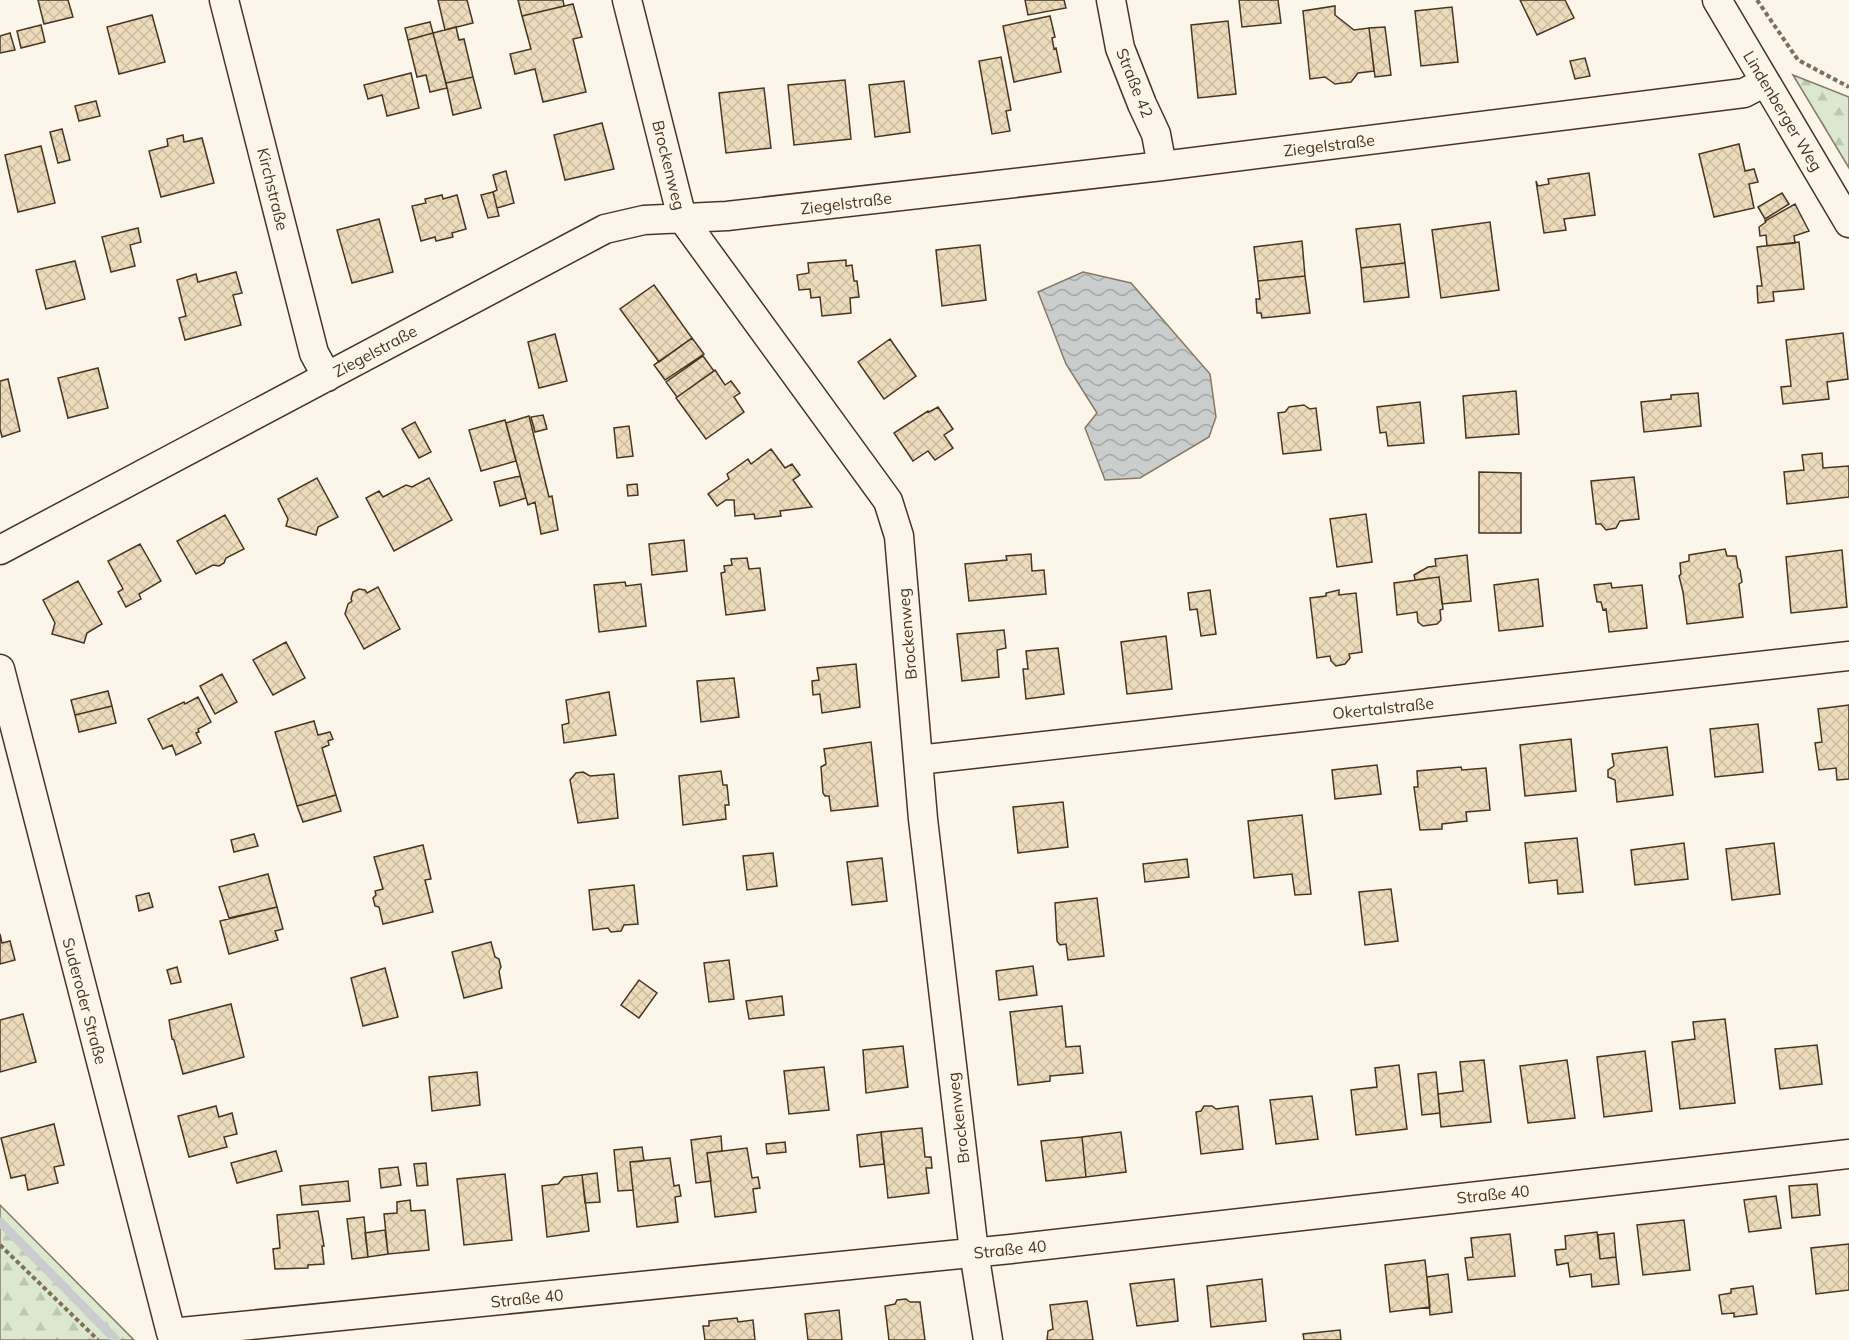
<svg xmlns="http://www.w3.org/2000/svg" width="1849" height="1340" viewBox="0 0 1849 1340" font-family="Mulish,sans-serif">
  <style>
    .forest { fill: url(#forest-firs); stroke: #887966; stroke-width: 1.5 }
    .water { fill: url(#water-waves); stroke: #887966; stroke-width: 1.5 }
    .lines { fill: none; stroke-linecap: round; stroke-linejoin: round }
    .stream { stroke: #c9cecd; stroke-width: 9 }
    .building { fill: url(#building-cross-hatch); stroke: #4a3520; stroke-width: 1.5 }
    .minor-casing { stroke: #4a3520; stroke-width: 31 }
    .path { stroke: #7f6f5c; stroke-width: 4; stroke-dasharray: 4.5 3; stroke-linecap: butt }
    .minor { stroke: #fbf6e9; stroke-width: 28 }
    .labels { text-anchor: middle; stroke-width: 4.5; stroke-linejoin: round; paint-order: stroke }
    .street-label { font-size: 16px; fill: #4a3520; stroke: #fbf6e9 }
  </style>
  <defs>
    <pattern id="forest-firs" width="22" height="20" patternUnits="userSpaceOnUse" patternTransform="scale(1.5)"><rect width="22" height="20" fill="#dce7d0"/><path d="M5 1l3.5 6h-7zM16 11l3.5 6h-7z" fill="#bec7b2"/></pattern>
    <pattern id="water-waves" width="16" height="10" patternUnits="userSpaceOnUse" patternTransform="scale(1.5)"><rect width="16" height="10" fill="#c9cecd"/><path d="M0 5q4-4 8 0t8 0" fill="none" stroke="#a5a8a6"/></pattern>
    <pattern id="building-cross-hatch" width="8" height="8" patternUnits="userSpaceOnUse" patternTransform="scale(1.5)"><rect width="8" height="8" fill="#ecdcbc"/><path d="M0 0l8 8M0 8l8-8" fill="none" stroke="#ccbda1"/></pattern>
  </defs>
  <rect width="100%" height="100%" fill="#fbf6e9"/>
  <path class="forest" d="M 1793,75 L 1849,97 L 1849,168 Z
    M 0,1205 L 134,1340 L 0,1340 Z"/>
  <path class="water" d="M 1083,272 L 1131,283 L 1210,374 L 1216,417 L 1209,437 L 1140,478 L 1105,480 L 1085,428 L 1097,413 L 1066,364 L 1038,292 Z"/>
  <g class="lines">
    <path class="stream" d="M 0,1222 L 116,1340"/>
  </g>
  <path class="building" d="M 38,0 L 68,0 L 73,17 L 44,24 Z
    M 438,0 L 467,0 L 473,23 L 445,30 Z
    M 518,0 L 563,0 L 564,6 L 522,16 Z
    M 1025,0 L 1064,0 L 1066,8 L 1028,15 Z
    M 1239,0 L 1278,0 L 1281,23 L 1242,27 Z
    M 1520,0 L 1565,0 L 1574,18 L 1537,35 Z
    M 573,4 L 582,37 L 573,39 L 586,92 L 543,102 L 535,69 L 515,74 L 510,54 L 531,49 L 522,16 Z
    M 1335,6 L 1335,15 L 1354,30 L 1369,28 L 1374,71 L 1358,73 L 1351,82 L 1335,84 L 1325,77 L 1310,79 L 1303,11 Z
    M 1452,7 L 1458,62 L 1421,66 L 1415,11 Z
    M 152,15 L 165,62 L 119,74 L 107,27 Z
    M 1050,16 L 1055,37 L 1052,38 L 1054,49 L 1056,48 L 1061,72 L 1014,82 L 1003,26 Z
    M 1228,21 L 1236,94 L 1198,98 L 1191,25 Z
    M 430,22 L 433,33 L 408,40 L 405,28 Z
    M 41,25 L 45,42 L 21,48 L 17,31 Z
    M 456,27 L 459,40 L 464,39 L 473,77 L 446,83 L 433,33 Z
    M 1385,27 L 1391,75 L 1375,77 L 1369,28 Z
    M 10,33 L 15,50 L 0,53 L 0,36 Z
    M 433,33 L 447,88 L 430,92 L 426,75 L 417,77 L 408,40 Z
    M 1001,57 L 1011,110 L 1006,111 L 1010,131 L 992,134 L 979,61 Z
    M 1585,58 L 1590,76 L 1575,79 L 1570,61 Z
    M 411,73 L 419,108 L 387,116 L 382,95 L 368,99 L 364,85 Z
    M 473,77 L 481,108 L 453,115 L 446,83 Z
    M 845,80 L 851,139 L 794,145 L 788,85 Z
    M 904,81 L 910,132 L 875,137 L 869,85 Z
    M 764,88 L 771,148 L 726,153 L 719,93 Z
    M 96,101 L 100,116 L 79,121 L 75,106 Z
    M 602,123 L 614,169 L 565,180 L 554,135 Z
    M 62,129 L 70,160 L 58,163 L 50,132 Z
    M 183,135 L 184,142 L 202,138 L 214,183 L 161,197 L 149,151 L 168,146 L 167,139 Z
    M 1739,144 L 1745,171 L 1754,169 L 1758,182 L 1749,184 L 1754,208 L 1714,217 L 1699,154 Z
    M 41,146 L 55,203 L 18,212 L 5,155 Z
    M 506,171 L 514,203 L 497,208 L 493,192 L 497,190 L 493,175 Z
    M 1589,173 L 1595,215 L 1564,219 L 1566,230 L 1544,233 L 1536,181 L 1538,186 L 1549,184 L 1548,179 Z
    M 493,192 L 499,216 L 488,218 L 481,195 Z
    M 1782,193 L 1789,204 L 1765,219 L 1758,207 Z
    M 442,195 L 443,199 L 457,195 L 466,229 L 452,233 L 453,237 L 436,241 L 435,237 L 421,241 L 412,206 L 426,203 L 425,199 Z
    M 1795,204 L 1809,231 L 1794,236 L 1795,243 L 1767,246 L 1766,235 L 1760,236 L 1759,227 L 1766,222 L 1765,221 Z
    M 379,219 L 393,272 L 352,283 L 337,230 Z
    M 1490,222 L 1499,290 L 1441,298 L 1432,230 Z
    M 1400,224 L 1405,263 L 1361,268 L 1356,229 Z
    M 138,228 L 141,242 L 130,245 L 135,266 L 111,272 L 102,237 Z
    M 1302,241 L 1305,276 L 1258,281 L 1254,247 Z
    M 1799,242 L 1804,289 L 1773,292 L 1774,301 L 1758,303 L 1757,286 L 1762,286 L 1757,247 Z
    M 980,245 L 986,300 L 942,306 L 936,250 Z
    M 846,260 L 846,266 L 852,265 L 854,281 L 857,281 L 859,297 L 850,298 L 851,313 L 822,316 L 820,297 L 811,298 L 810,289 L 799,290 L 797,275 L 809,273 L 808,263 Z
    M 75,261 L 85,299 L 46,309 L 36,270 Z
    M 1405,263 L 1409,297 L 1364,302 L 1361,268 Z
    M 236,272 L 242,293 L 233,295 L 241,325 L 185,340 L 179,318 L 186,316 L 177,280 L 196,274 L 198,282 Z
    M 1305,276 L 1310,313 L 1262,318 L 1261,313 L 1257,313 L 1256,299 L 1260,299 L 1258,281 Z
    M 654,285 L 692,338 L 659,362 L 620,309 Z
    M 1843,333 L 1848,379 L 1827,382 L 1829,399 L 1783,404 L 1781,387 L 1791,386 L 1786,340 Z
    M 555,334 L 567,381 L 539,388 L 528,342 Z
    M 692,338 L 704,354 L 665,380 L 654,365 Z
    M 890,339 L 916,376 L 884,399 L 858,362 Z
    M 703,356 L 714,371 L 677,397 L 666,382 Z
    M 98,368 L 108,408 L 68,418 L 58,378 Z
    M 715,370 L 725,385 L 731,381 L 740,393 L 734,397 L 744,412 L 706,439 L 676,398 Z
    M 8,379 L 20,431 L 2,437 L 0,429 L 0,381 Z
    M 1516,391 L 1519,434 L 1466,438 L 1463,396 Z
    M 1698,393 L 1701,426 L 1644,432 L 1641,402 L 1671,399 L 1671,395 Z
    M 1420,402 L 1424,443 L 1388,446 L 1386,432 L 1380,433 L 1377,407 Z
    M 1304,405 L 1310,409 L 1316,408 L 1321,450 L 1283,454 L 1278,413 L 1285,412 L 1289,407 Z
    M 938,407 L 953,429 L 944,435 L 953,448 L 935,460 L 928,451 L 913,461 L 894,433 L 928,411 L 929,412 Z
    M 543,415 L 547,429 L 535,432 L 531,417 Z
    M 529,416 L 549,497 L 552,496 L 558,530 L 541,534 L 535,502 L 528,505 L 506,423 Z
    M 505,420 L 516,461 L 481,471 L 469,430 Z
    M 415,422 L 431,452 L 419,458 L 402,429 Z
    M 629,426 L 633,456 L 617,458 L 614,428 Z
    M 771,449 L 785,468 L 792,464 L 800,475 L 793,480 L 812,507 L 780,511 L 781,516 L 755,519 L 754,514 L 735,516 L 734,500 L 726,500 L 717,506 L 708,494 L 729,479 L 727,474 L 748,459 L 751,464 Z
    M 1822,453 L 1823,468 L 1849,466 L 1849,497 L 1787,504 L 1784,472 L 1804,470 L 1802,455 Z
    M 1479,472 L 1521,473 L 1521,533 L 1479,533 Z
    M 520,476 L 526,498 L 500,506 L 494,482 Z
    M 1634,477 L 1639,519 L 1620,521 L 1616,528 L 1606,530 L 1601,524 L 1596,524 L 1591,481 Z
    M 317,478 L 338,517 L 318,527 L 316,535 L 286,526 L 288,519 L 278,499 Z
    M 429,478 L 452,520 L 394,551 L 366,498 L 379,491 L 383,497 L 406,485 L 412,487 Z
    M 637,484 L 638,495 L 628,496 L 627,485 Z
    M 1366,514 L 1372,562 L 1337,567 L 1330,519 Z
    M 225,515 L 244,549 L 226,558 L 224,563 L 219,566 L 213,565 L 196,574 L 177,541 Z
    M 684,540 L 687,571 L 652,575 L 649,544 Z
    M 140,544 L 161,581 L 139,594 L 141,599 L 126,607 L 118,592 L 123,589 L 108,561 Z
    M 1725,549 L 1727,556 L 1736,556 L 1738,568 L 1740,570 L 1742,582 L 1739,584 L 1743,617 L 1687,624 L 1683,592 L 1679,576 L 1681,574 L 1680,563 L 1689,561 L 1689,555 Z
    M 1842,550 L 1847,607 L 1791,613 L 1786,557 Z
    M 1031,554 L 1032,571 L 1044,570 L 1046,594 L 969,601 L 965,564 L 1007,560 L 1006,556 Z
    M 1467,555 L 1471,601 L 1442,604 L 1439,577 L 1415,580 L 1414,575 L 1428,567 L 1436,566 L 1435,559 Z
    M 747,558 L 749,569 L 760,568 L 765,610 L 726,615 L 721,573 L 725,572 L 724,566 L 732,565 L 731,559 Z
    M 1439,577 L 1443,609 L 1440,610 L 1441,620 L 1437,624 L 1423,626 L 1418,622 L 1417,612 L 1397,615 L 1394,583 Z
    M 1538,579 L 1543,626 L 1499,631 L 1494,585 Z
    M 78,581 L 102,624 L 87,633 L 84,643 L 52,634 L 55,623 L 43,600 Z
    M 625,582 L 626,586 L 641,584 L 646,626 L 599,632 L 594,585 Z
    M 1611,583 L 1612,588 L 1642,585 L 1647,628 L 1609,632 L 1606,609 L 1603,610 L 1601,602 L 1597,602 L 1594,585 Z
    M 378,587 L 400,629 L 364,649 L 345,614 L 348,604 L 352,601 L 351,599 L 353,592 L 359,589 L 365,590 L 367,593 Z
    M 1210,590 L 1216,634 L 1201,636 L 1197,609 L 1190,610 L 1188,593 Z
    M 1339,590 L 1339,595 L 1356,593 L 1362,652 L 1349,654 L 1350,658 L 1345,664 L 1336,666 L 1331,661 L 1330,656 L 1317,658 L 1310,598 L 1326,596 L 1326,593 Z
    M 1004,630 L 1006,648 L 997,650 L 999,677 L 962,681 L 957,634 Z
    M 1166,636 L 1172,689 L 1127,694 L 1121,642 Z
    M 286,642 L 305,678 L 273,695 L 253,660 Z
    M 1058,648 L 1064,694 L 1026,699 L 1023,669 L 1028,669 L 1026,651 Z
    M 856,664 L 860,707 L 822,713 L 820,694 L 813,695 L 812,681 L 819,680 L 817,668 Z
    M 222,674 L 237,702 L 215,714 L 200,686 Z
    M 734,678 L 739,717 L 701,722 L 697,681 Z
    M 108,691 L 112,706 L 75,715 L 71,700 Z
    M 609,692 L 616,735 L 564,743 L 562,725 L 569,723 L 566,700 Z
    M 198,697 L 211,722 L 198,729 L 199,732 L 196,733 L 201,743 L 176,755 L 172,745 L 163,749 L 148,719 L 184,702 L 185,704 Z
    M 1849,705 L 1849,779 L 1837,780 L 1836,768 L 1819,770 L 1815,743 L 1822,742 L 1818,709 Z
    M 112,706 L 116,723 L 79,732 L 75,715 Z
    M 314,721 L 318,735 L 330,732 L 333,739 L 328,741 L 329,745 L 322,748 L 336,795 L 297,806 L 275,732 Z
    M 1758,724 L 1763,772 L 1715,777 L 1710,729 Z
    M 1571,739 L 1576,791 L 1525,796 L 1520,745 Z
    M 871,742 L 878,806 L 831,811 L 829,796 L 825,796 L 823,793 L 821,767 L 826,764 L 824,749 Z
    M 1667,747 L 1673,795 L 1617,802 L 1615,780 L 1608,777 L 1608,770 L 1614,766 L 1612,754 Z
    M 1377,765 L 1381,794 L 1335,799 L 1332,770 Z
    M 1461,767 L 1462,770 L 1486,768 L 1490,810 L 1466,812 L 1467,821 L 1442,824 L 1442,829 L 1420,830 L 1414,787 L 1418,787 L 1417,771 Z
    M 721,771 L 723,785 L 727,785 L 729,805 L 725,805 L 726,819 L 683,825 L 679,776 Z
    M 583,772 L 590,776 L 614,774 L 618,818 L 578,823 L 570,780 L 576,773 Z
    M 336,795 L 341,811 L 303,822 L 297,806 Z
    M 1063,802 L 1068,847 L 1018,853 L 1013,807 Z
    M 1302,815 L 1311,894 L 1295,895 L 1292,874 L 1254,878 L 1248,821 Z
    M 254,834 L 258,846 L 234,852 L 231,840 Z
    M 1577,838 L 1583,892 L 1558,894 L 1557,880 L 1529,883 L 1525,843 Z
    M 1684,843 L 1688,879 L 1635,885 L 1631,850 Z
    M 1774,843 L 1780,894 L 1732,900 L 1726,849 Z
    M 423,845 L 431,879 L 425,880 L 433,912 L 383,924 L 379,907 L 375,906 L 373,898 L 376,895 L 375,891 L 383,889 L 374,857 Z
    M 773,853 L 777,886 L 747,890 L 743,856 Z
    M 882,858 L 887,901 L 852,905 L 847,862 Z
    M 1187,859 L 1189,877 L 1145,882 L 1143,864 Z
    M 268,874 L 277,907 L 229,918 L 219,887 Z
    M 634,885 L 638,924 L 624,925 L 621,931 L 611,932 L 608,928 L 593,930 L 589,890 Z
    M 1391,889 L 1398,941 L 1365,945 L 1359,892 Z
    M 149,893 L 153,907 L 139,911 L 136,896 Z
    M 1097,898 L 1104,956 L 1068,960 L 1066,944 L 1060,945 L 1057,941 L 1055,903 Z
    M 277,907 L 283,929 L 275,931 L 278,940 L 229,954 L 220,921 Z
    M 0,934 L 2,943 L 10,941 L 15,960 L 0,964 Z
    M 491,942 L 495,957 L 499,959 L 501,967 L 499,971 L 502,988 L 464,998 L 452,952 Z
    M 729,960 L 734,999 L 709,1002 L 704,963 Z
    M 1033,966 L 1037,995 L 999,1000 L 996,971 Z
    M 177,967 L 181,982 L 171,984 L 167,970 Z
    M 385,968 L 398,1017 L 363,1026 L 351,978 Z
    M 639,980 L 657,993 L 639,1018 L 621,1005 Z
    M 782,996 L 784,1015 L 749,1019 L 746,1001 Z
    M 231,1004 L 244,1057 L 183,1074 L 174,1040 L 172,1039 L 169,1020 Z
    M 1062,1006 L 1066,1047 L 1080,1046 L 1083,1073 L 1050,1076 L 1050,1081 L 1018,1085 L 1010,1012 Z
    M 23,1014 L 36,1062 L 0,1072 L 0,1020 Z
    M 1725,1019 L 1735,1103 L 1680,1109 L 1672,1042 L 1695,1039 L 1693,1022 Z
    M 1817,1045 L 1822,1084 L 1780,1089 L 1775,1049 Z
    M 903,1046 L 908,1087 L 866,1093 L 863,1050 Z
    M 1645,1051 L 1652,1111 L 1604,1117 L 1597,1057 Z
    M 1484,1060 L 1491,1122 L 1441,1127 L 1438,1094 L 1463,1091 L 1460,1062 Z
    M 1567,1060 L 1575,1118 L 1528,1123 L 1520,1066 Z
    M 1399,1065 L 1407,1129 L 1356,1135 L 1351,1090 L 1377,1087 L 1375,1068 Z
    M 824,1067 L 829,1110 L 789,1114 L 784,1071 Z
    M 477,1072 L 480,1105 L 432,1111 L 429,1077 Z
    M 1436,1072 L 1440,1113 L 1422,1115 L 1418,1074 Z
    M 1312,1096 L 1318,1139 L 1276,1144 L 1270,1100 Z
    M 216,1106 L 219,1117 L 232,1113 L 237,1134 L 224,1137 L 227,1147 L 189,1157 L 178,1116 Z
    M 1204,1106 L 1212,1106 L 1216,1109 L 1238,1106 L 1243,1149 L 1201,1154 L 1196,1112 L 1201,1111 Z
    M 54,1124 L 64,1165 L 54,1167 L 58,1183 L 28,1190 L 25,1175 L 11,1178 L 1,1138 Z
    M 922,1128 L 925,1157 L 931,1157 L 932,1168 L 926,1168 L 929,1193 L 888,1198 L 881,1132 Z
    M 881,1132 L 884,1164 L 860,1167 L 857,1135 Z
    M 1121,1132 L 1126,1172 L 1086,1177 L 1082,1137 Z
    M 721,1136 L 722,1151 L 707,1153 L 711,1181 L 696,1183 L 691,1140 Z
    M 1082,1137 L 1086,1177 L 1046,1181 L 1041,1141 Z
    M 785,1142 L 786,1152 L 767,1154 L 766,1144 Z
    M 642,1147 L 644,1161 L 630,1162 L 633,1190 L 618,1191 L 614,1150 Z
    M 747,1148 L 752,1178 L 758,1177 L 760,1188 L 753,1189 L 756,1212 L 715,1217 L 707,1153 Z
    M 276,1151 L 282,1171 L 237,1183 L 231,1163 Z
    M 670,1158 L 674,1186 L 679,1185 L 681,1196 L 675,1197 L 678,1222 L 637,1227 L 630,1162 Z
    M 426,1163 L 428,1185 L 417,1186 L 414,1164 Z
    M 398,1167 L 401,1185 L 381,1188 L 379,1169 Z
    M 597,1173 L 600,1202 L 585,1203 L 582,1175 Z
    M 505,1174 L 512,1240 L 464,1245 L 457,1179 Z
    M 582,1175 L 589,1231 L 547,1237 L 542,1186 L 558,1184 L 564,1177 Z
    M 348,1181 L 350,1201 L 302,1205 L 300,1186 Z
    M 1817,1184 L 1820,1215 L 1792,1218 L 1789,1186 Z
    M 1776,1196 L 1781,1228 L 1749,1232 L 1744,1200 Z
    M 410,1200 L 411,1211 L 425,1210 L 429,1250 L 388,1254 L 384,1214 L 397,1213 L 397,1202 Z
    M 318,1211 L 324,1246 L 322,1246 L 324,1264 L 308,1265 L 308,1268 L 275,1269 L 273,1249 L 280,1248 L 277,1215 Z
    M 364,1217 L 368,1257 L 352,1259 L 347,1219 Z
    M 1684,1220 L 1690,1270 L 1643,1275 L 1637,1225 Z
    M 385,1230 L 388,1254 L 368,1257 L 365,1233 Z
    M 1597,1232 L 1600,1259 L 1616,1257 L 1619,1284 L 1592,1287 L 1591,1274 L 1570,1277 L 1568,1263 L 1557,1265 L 1555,1250 L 1566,1249 L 1565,1236 Z
    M 1614,1233 L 1616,1257 L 1600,1259 L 1598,1235 Z
    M 1510,1234 L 1515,1276 L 1468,1280 L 1465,1258 L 1473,1257 L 1471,1238 Z
    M 1849,1244 L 1849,1290 L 1816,1294 L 1811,1248 Z
    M 1425,1260 L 1430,1307 L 1390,1312 L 1385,1265 Z
    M 1448,1274 L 1452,1312 L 1430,1315 L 1427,1277 Z
    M 1174,1279 L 1178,1321 L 1137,1326 L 1130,1284 Z
    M 1262,1279 L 1266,1321 L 1211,1327 L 1207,1286 Z
    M 1753,1286 L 1757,1314 L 1734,1317 L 1734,1313 L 1722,1314 L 1719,1295 L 1731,1293 L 1731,1289 Z
    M 906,1299 L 910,1302 L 920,1302 L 925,1340 L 889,1340 L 885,1306 L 895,1304 L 897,1300 Z
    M 1087,1301 L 1093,1340 L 1047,1340 L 1048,1331 L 1053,1329 L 1050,1305 Z
    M 839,1310 L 842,1340 L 808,1340 L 805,1314 Z
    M 737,1318 L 738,1322 L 753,1320 L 755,1340 L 705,1340 L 703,1326 L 709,1326 L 709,1321 Z
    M 1340,1330 L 1341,1340 L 1304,1340 L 1303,1334 Z"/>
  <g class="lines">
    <defs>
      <path id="minor" d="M 224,0 L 314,353 L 327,377
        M 627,0 L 682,218 L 888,501 L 899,536 L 923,819 L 974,1252 L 988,1340
        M 1111,0 L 1120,48 L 1142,104 L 1156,134 L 1162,166
        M 1717,0 L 1849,223
        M 0,550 L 605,229 L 644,220 L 727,216 L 1162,166 L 1720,96 L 1744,93 L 1765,82
        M 0,669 L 171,1333 L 1011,1249 L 1849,1154
        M 918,760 L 1849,656"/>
    </defs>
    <use href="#minor" class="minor-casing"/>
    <path class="path" d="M 1757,0 L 1798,60 L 1849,87
      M 0,1245 L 98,1340"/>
    <use href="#minor" class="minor"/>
  </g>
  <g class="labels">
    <g class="street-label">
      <text transform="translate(1135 83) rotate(68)" y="6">Straße 42</text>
      <text transform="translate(1783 111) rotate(59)" y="6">Lindenberger Weg</text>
      <text transform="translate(1329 145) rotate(-7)" y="6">Ziegelstraße</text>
      <text transform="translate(669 165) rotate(76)" y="6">Brockenweg</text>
      <text transform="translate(273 189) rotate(76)" y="6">Kirchstraße</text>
      <text transform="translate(846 203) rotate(-7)" y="6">Ziegelstraße</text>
      <text transform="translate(375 351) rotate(-28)" y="6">Ziegelstraße</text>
      <text transform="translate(907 634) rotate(-95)" y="6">Brockenweg</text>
      <text transform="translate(1383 708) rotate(-6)" y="6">Okertalstraße</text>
      <text transform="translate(85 1001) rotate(75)" y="6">Suderoder Straße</text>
      <text transform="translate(958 1118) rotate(-97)" y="6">Brockenweg</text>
      <text transform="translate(1493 1194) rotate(-6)" y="6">Straße 40</text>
      <text transform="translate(1010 1249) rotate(-6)" y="6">Straße 40</text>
      <text transform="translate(527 1298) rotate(-6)" y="6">Straße 40</text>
    </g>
  </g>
</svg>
